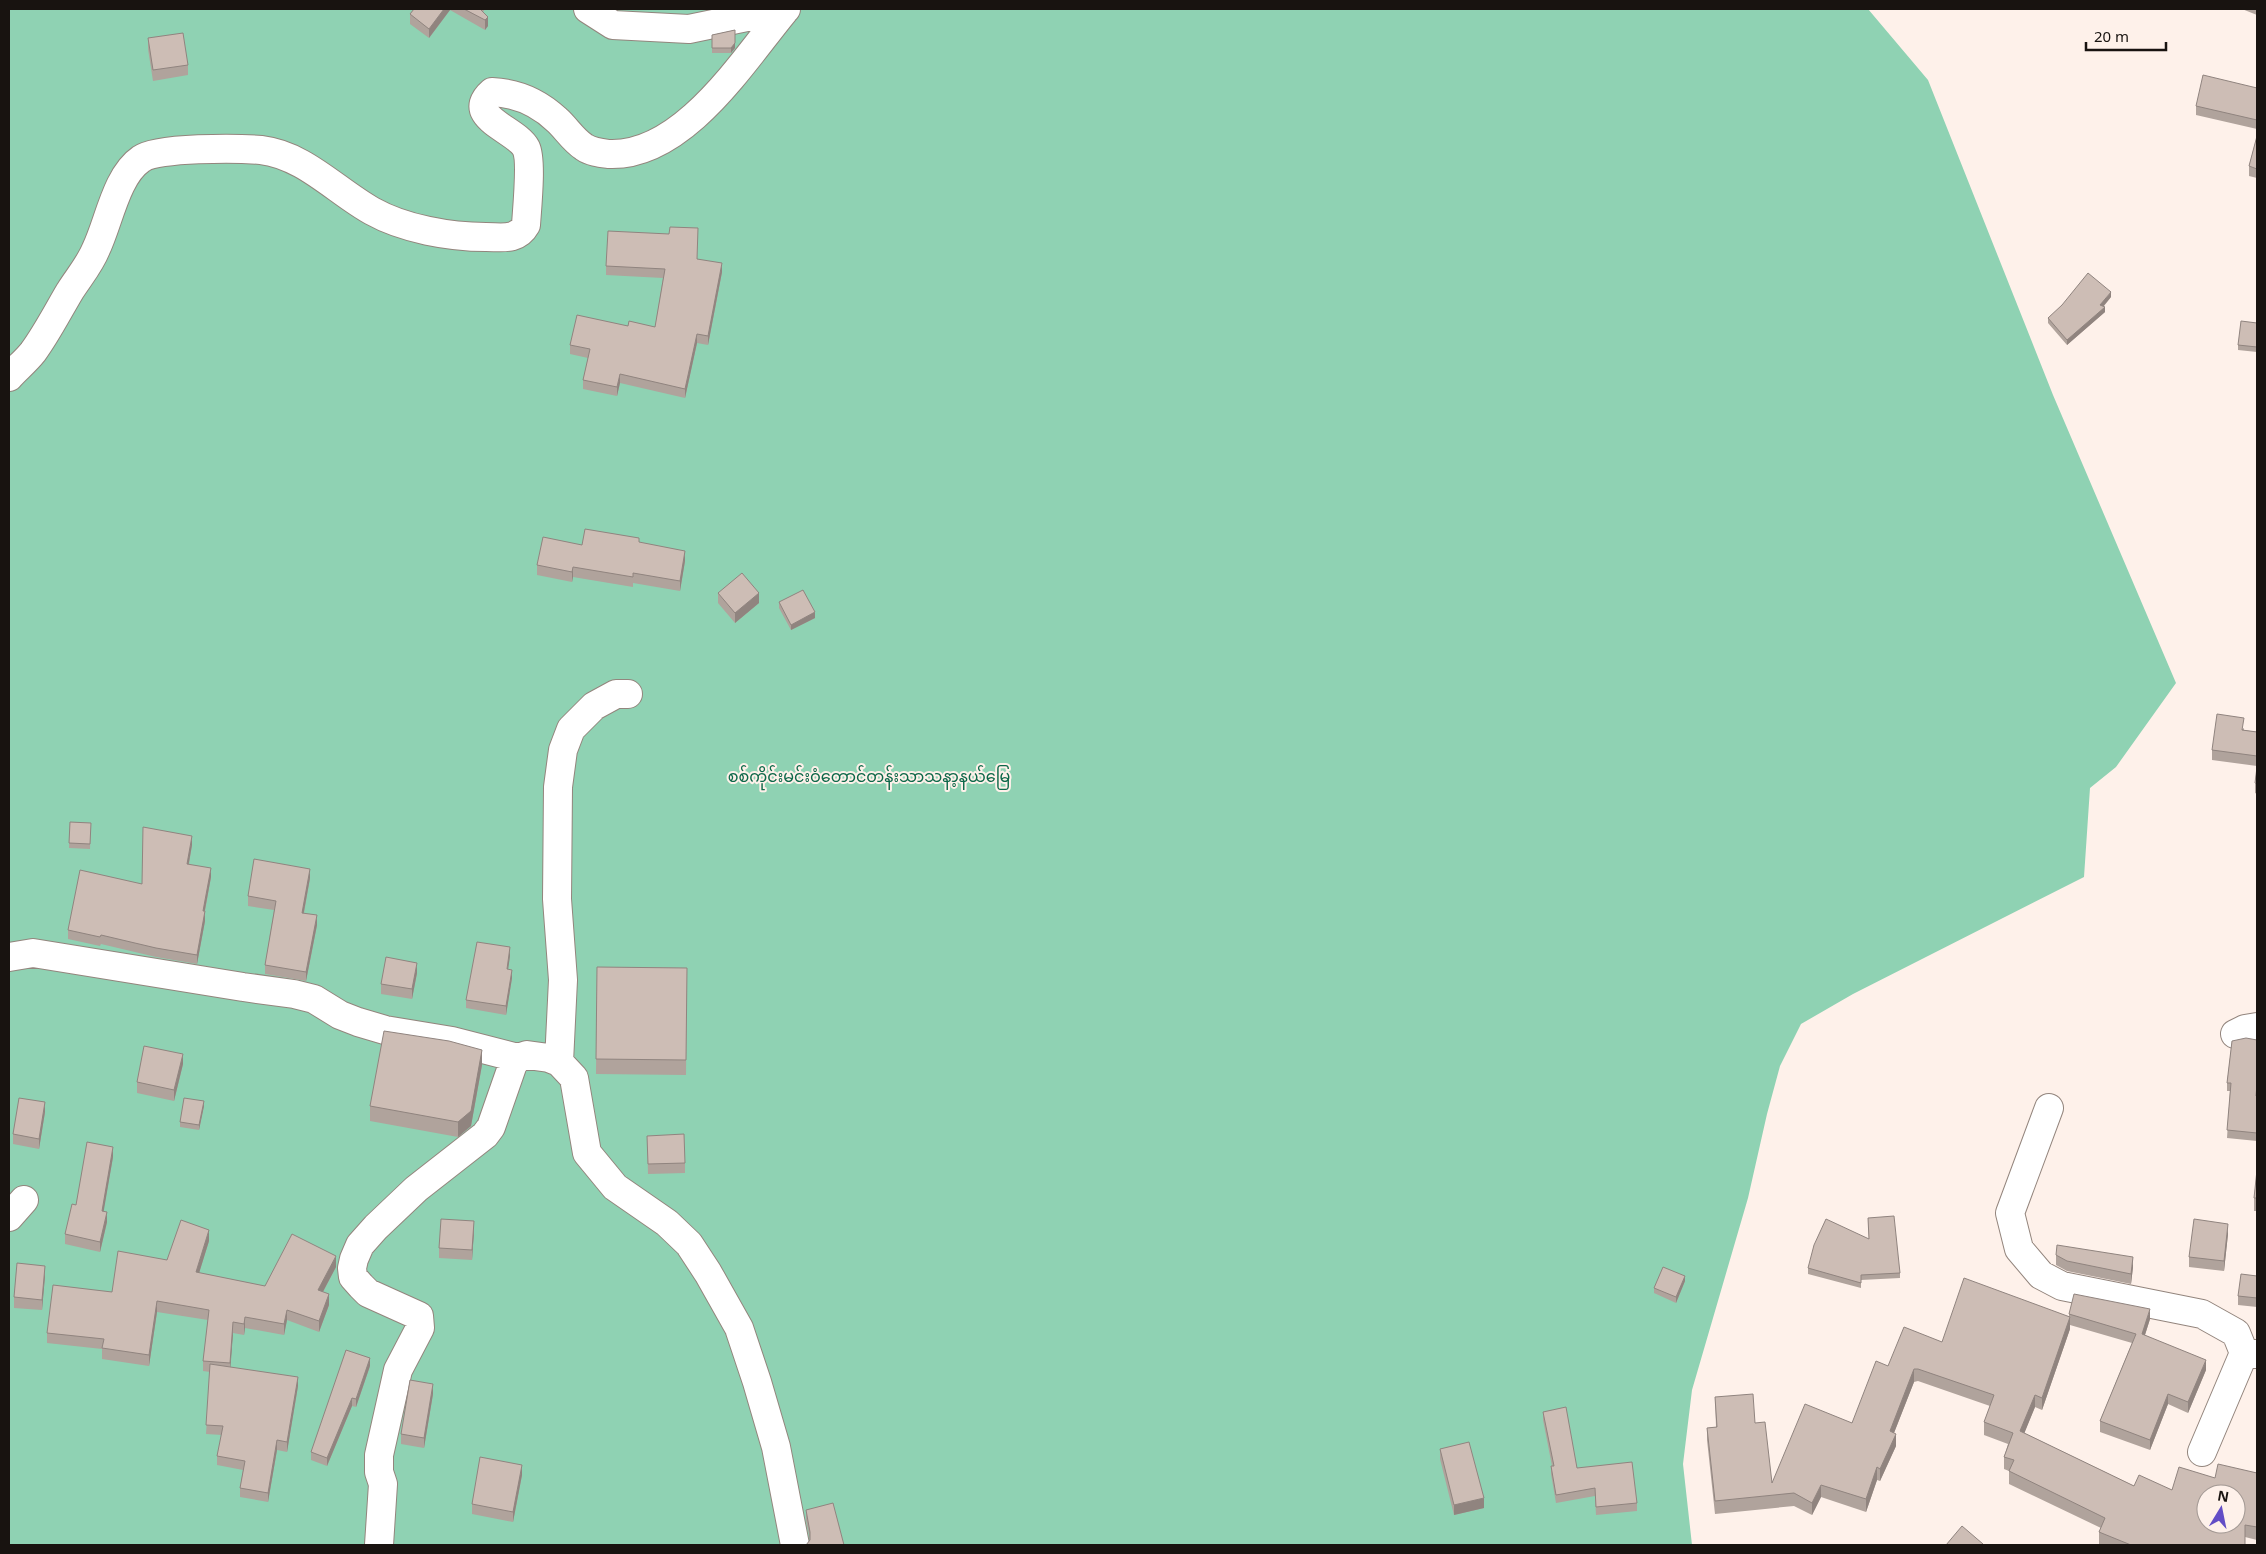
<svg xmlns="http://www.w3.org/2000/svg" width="2266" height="1554" viewBox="0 0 2266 1554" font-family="'Noto Sans','Noto Sans Myanmar',sans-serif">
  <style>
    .green { fill: #8fd2b3 }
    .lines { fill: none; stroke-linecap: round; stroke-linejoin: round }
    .minor-casing { stroke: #93857d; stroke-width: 30 }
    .minor { stroke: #fff; stroke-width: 28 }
    .wall { fill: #b0a39c }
    .shaded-wall { fill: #90847f }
    .building { fill: #cdbdb5; stroke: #90847f; fill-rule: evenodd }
    .labels { text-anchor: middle; stroke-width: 4; stroke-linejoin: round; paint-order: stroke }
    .park-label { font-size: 16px; fill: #0d6849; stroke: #fef1ea }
  </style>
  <rect width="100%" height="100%" fill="#fef1ea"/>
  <path class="green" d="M 9,9 L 1868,9 L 1928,80 L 2053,395 L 2176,683 L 2116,767 L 2090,788 L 2084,877 L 1853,994 L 1801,1024 L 1780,1066 L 1767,1114 L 1748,1198 L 1692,1390 L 1683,1464 L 1692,1545 L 9,1545 Z"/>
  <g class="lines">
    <defs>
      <path id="minor" d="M 588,9 L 613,25 L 689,29 L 786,9
        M 9,377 C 16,369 26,361 33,352 C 47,333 58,311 70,291 C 79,277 90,264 96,249 C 109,222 116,176 141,159 C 157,147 238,148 261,150 C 304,155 336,191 372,211 C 404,229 450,237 486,237 C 502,237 517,241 526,225 C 527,209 532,160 526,148 C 516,129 463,117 492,92 C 516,93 539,103 557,120 C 566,128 573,140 584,147 C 591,152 601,153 609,154 C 684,157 744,59 786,9
        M 9,957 L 33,953 L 243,987 L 294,994 L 314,999 L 340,1015 L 358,1022 L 385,1030 L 452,1041 L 518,1058
        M 2235,1034 L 2245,1029 L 2257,1027
        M 559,1062 L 563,980 L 557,899 L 558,787 L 563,750 L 571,729 L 594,706 L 616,694 L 628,694
        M 2049,1108 L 2010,1213 L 2019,1249 L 2041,1275 L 2062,1286 L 2202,1314 L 2236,1333 L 2244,1353
        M 9,1217 L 24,1200
        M 2202,1452 L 2244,1353 L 2257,1354
        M 379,1545 L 383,1484 L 379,1472 L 379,1455 L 398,1370 L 420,1328 L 419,1316 L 368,1293 L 361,1286 L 353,1277 L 352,1268 L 354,1259 L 360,1245 L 376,1227 L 416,1189 L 485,1135 L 491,1127 L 513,1064 L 518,1058 L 527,1055 L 549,1058 L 559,1062 L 574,1078 L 587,1153 L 615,1187 L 667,1223 L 689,1244 L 708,1273 L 739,1328 L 757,1382 L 776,1447 L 795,1545"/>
    </defs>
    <use href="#minor" class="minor-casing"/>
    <use href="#minor" class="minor"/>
  </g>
  <path class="wall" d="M 414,9 L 485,9 L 483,12 L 488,26 L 485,30 L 450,10 L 429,38 L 410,24 L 410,14 Z
    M 2242,9 L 2257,9 L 2257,15 Z
    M 735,30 L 735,48 L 731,53 L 712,53 L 712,35 Z
    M 148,38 L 188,65 L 188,75 L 153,81 L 148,49 Z
    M 2257,88 L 2257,129 L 2196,115 L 2196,106 Z
    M 2257,136 L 2257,178 L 2249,176 L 2249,166 Z
    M 697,259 L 722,272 L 708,345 L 697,343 L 685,398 L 620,383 L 617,396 L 583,389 L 583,380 L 588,358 L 570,354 L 570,345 L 628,326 L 655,327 L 663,278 L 606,275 L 606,266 Z
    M 2111,297 L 2104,306 L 2105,312 L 2067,345 L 2048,323 L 2048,318 Z
    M 2257,323 L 2257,352 L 2238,350 L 2238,345 Z
    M 2257,508 L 2257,519 L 2256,516 L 2256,509 Z
    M 639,542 L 685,561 L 680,591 L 633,583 L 633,587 L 573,577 L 572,582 L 537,575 L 537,565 L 582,545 Z
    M 718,593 L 759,603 L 735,623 L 718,603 Z
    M 779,602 L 815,618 L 791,630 L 779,608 Z
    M 2244,728 L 2244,730 L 2257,732 L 2257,766 L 2212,760 L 2212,750 Z
    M 2257,767 L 2257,794 L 2255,793 L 2255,783 Z
    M 70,822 L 91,823 L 90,849 L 69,848 Z
    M 192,845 L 189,864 L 211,877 L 205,911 L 205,921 L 197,964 L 156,957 L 101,944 L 100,946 L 68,939 L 68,930 L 142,884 Z
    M 310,878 L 304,913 L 317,925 L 306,981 L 265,974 L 265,965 L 274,910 L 248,906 L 248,896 Z
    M 510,956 L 508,969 L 512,978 L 506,1015 L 466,1008 L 466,1000 Z
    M 597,967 L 687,968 L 686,1075 L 596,1074 Z
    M 417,973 L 412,999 L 381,994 L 381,984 Z
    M 2232,1041 L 2257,1096 L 2257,1141 L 2227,1138 L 2230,1091 L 2227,1091 L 2227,1083 Z
    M 183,1064 L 174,1101 L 137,1093 L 137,1082 Z
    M 482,1065 L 471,1126 L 458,1137 L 370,1121 L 370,1106 Z
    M 204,1106 L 199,1130 L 180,1127 L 180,1122 Z
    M 45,1112 L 39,1149 L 13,1144 L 13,1134 Z
    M 647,1136 L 685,1163 L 685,1173 L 648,1174 Z
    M 113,1157 L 103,1212 L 107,1222 L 100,1252 L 65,1244 L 65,1234 L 76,1205 Z
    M 2257,1170 L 2257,1211 L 2254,1211 L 2254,1198 Z
    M 1868,1218 L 1900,1273 L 1900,1278 L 1861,1280 L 1861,1288 L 1808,1274 L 1808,1268 L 1869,1239 Z
    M 474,1231 L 472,1260 L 439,1258 L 439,1248 Z
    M 2228,1234 L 2224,1271 L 2189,1267 L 2189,1257 Z
    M 209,1241 L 199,1273 L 265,1286 L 336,1267 L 323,1292 L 329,1305 L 319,1332 L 287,1320 L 284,1335 L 245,1328 L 244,1335 L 233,1333 L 230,1367 L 298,1386 L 287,1452 L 277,1450 L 268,1502 L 240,1497 L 240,1488 L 243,1470 L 217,1465 L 217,1456 L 222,1435 L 206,1434 L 210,1372 L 203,1371 L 203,1361 L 208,1320 L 157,1312 L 149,1366 L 102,1359 L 102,1349 L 47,1343 L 47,1333 L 112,1292 L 167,1260 Z
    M 2056,1255 L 2133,1267 L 2131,1284 L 2067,1271 L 2056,1265 Z
    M 45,1276 L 42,1310 L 14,1308 L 14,1297 Z
    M 2257,1276 L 2257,1307 L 2238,1305 L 2238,1296 Z
    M 1685,1281 L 1676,1303 L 1654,1293 L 1654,1288 Z
    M 2069,1314 L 2150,1319 L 2145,1335 L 2206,1370 L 2188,1413 L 2168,1404 L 2150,1450 L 2100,1432 L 2100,1421 L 2132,1343 L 2070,1325 L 2070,1329 L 2042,1410 L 2035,1407 L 2024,1433 L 2134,1486 L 2172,1490 L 2215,1478 L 2257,1473 L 2257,1540 L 2245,1537 L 2245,1545 L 2099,1545 L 2099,1532 L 2101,1528 L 2009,1484 L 2009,1471 L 2004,1469 L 2004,1457 L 2008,1444 L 1984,1435 L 1984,1422 L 1990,1406 L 1918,1381 L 1914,1382 L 1894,1433 L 1896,1446 L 1880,1481 L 1877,1480 L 1866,1512 L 1821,1497 L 1812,1515 L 1794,1506 L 1715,1514 L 1707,1440 L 1707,1428 L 1716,1427 L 1715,1397 L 1755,1423 L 1772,1483 L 1852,1423 L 1888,1366 L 1942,1342 L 2069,1316 Z
    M 370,1366 L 356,1407 L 352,1406 L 327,1466 L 311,1460 L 311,1452 Z
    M 433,1394 L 424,1448 L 401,1444 L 401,1434 Z
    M 1543,1412 L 1577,1468 L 1637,1503 L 1637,1511 L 1596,1515 L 1595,1496 L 1556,1503 L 1551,1474 L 1551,1466 L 1552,1466 L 1543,1420 Z
    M 1440,1449 L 1484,1508 L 1454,1515 L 1440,1459 Z
    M 522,1475 L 513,1522 L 472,1514 L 472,1504 Z
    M 806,1510 L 844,1545 L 810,1540 L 806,1520 Z"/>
  <path class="shaded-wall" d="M 444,9 L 450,9 L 450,10 L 429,38 L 429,29 Z
    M 488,17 L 488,26 L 485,30 L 485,20 Z
    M 735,43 L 735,48 L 731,53 L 731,48 Z
    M 722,263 L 722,272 L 708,345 L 708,336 Z
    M 2111,292 L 2111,297 L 2100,310 L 2100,305 Z
    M 2105,307 L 2105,312 L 2067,345 L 2067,340 Z
    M 697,334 L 697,343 L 685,398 L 685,389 Z
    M 620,374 L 620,383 L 617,396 L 617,387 Z
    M 685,551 L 685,561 L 680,591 L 680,581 Z
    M 573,567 L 573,577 L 572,582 L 572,572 Z
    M 759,593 L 759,603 L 735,623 L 735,613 Z
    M 815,612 L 815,618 L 791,630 L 791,625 Z
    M 192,836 L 192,845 L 187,873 L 187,864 Z
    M 211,868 L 211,877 L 203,920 L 203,911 Z
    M 310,869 L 310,878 L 302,922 L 302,913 Z
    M 205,911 L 205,921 L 197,964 L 197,955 Z
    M 317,915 L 317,925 L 306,981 L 306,972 Z
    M 510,947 L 510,956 L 507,977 L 507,969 Z
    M 417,963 L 417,973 L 412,999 L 412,989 Z
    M 512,970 L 512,978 L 506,1015 L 506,1006 Z
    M 482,1050 L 482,1065 L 471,1126 L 458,1137 L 458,1122 Z
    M 183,1054 L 183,1064 L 174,1101 L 174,1090 Z
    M 204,1101 L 204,1106 L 199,1130 L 199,1125 Z
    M 45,1102 L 45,1112 L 39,1149 L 39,1139 Z
    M 113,1147 L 113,1157 L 102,1221 L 102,1211 Z
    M 107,1212 L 107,1222 L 100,1252 L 100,1242 Z
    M 474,1221 L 474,1231 L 472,1260 L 472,1250 Z
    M 2228,1224 L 2228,1234 L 2224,1271 L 2224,1261 Z
    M 209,1230 L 209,1241 L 196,1283 L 196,1272 Z
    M 336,1256 L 336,1267 L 318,1301 L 318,1290 Z
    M 2133,1257 L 2133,1267 L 2131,1284 L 2131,1274 Z
    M 45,1266 L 45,1276 L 42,1310 L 42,1300 Z
    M 1685,1276 L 1685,1281 L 1676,1303 L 1676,1297 Z
    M 329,1294 L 329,1305 L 319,1332 L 319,1321 Z
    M 157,1301 L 157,1312 L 149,1366 L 149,1355 Z
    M 2150,1309 L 2150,1319 L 2142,1344 L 2142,1334 Z
    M 287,1310 L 287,1320 L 284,1335 L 284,1324 Z
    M 245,1317 L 245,1328 L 244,1335 L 244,1324 Z
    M 2070,1317 L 2070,1329 L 2042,1410 L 2042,1398 Z
    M 233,1322 L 233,1333 L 230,1374 L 230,1363 Z
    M 370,1358 L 370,1366 L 356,1407 L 356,1399 Z
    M 2206,1360 L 2206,1370 L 2188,1413 L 2188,1402 Z
    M 1914,1369 L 1914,1382 L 1890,1443 L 1890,1431 Z
    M 298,1377 L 298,1386 L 287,1452 L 287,1442 Z
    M 433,1384 L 433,1394 L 424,1448 L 424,1438 Z
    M 2168,1394 L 2168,1404 L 2150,1450 L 2150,1440 Z
    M 2035,1395 L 2035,1407 L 2020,1444 L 2020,1431 Z
    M 352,1398 L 352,1406 L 327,1466 L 327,1458 Z
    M 1896,1434 L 1896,1446 L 1880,1481 L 1880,1469 Z
    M 277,1440 L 277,1450 L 268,1502 L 268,1493 Z
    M 522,1465 L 522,1475 L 513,1522 L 513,1512 Z
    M 1877,1467 L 1877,1480 L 1866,1512 L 1866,1499 Z
    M 1821,1485 L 1821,1497 L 1812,1515 L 1812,1503 Z
    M 1484,1498 L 1484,1508 L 1454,1515 L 1454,1505 Z"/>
  <path class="building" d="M 414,9 L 444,9 L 429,29 L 410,14 Z
    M 464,9 L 480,9 L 488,17 L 485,20 Z
    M 735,30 L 735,43 L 731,48 L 712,48 L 712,35 Z
    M 183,33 L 188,65 L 153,70 L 148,38 Z
    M 2203,75 L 2257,88 L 2257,120 L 2196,106 Z
    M 2257,136 L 2257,169 L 2249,166 Z
    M 670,227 L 698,228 L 697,259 L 722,263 L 708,336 L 697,334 L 685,389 L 620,374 L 617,387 L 583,380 L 590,349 L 570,345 L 577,315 L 628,326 L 629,321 L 655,327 L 665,269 L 606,266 L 608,231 L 669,234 Z
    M 2088,273 L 2111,292 L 2100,305 L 2105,307 L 2067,340 L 2048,318 L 2062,305 Z
    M 2241,321 L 2257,323 L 2257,347 L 2238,345 Z
    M 585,529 L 639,538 L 639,542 L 685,551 L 680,581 L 633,573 L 633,577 L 573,567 L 572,572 L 537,565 L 543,537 L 582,545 Z
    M 742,573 L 759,593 L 735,613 L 718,593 Z
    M 803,590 L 815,612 L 791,625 L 779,602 Z
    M 2217,714 L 2244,718 L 2242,730 L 2257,732 L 2257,756 L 2212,750 Z
    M 2257,767 L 2257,784 L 2255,783 Z
    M 70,822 L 91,823 L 90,844 L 69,843 Z
    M 143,827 L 192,836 L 187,864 L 211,868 L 203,911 L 205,911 L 197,955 L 156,948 L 101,935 L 100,937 L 68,930 L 80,870 L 142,884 Z
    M 254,859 L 310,869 L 302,913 L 317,915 L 306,972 L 265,965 L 276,901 L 248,896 Z
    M 477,942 L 510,947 L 507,969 L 512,970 L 506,1006 L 466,1000 Z
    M 386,957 L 417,963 L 412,989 L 381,984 Z
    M 597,967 L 687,968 L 686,1060 L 596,1059 Z
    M 384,1031 L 449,1041 L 482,1050 L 471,1111 L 458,1122 L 370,1106 Z
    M 2246,1038 L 2257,1040 L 2257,1084 L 2256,1096 L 2257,1096 L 2257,1133 L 2227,1130 L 2231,1083 L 2227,1083 L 2232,1041 Z
    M 144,1046 L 183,1054 L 174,1090 L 137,1082 Z
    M 19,1098 L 45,1102 L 39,1139 L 13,1134 Z
    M 184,1098 L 204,1101 L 199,1125 L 180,1122 Z
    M 684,1134 L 685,1163 L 648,1164 L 647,1136 Z
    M 87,1142 L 113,1147 L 102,1211 L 107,1212 L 100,1242 L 65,1234 L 72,1204 L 76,1205 Z
    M 2257,1170 L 2257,1198 L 2254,1198 Z
    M 1894,1216 L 1900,1273 L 1861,1275 L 1861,1283 L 1808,1268 L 1814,1245 L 1826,1219 L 1869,1239 L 1868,1218 Z
    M 441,1219 L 474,1221 L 472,1250 L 439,1248 Z
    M 2194,1219 L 2228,1224 L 2224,1261 L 2189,1257 Z
    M 181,1220 L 209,1230 L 196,1272 L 265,1286 L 292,1234 L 336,1256 L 318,1290 L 329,1294 L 319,1321 L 287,1310 L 284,1324 L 245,1317 L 244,1324 L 233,1322 L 230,1363 L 203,1361 L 209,1310 L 157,1301 L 149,1355 L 102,1348 L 104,1339 L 47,1333 L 53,1285 L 112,1292 L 118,1251 L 167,1260 Z
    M 2057,1245 L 2133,1257 L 2131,1274 L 2067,1261 L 2056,1255 Z
    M 17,1263 L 45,1266 L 42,1300 L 14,1297 Z
    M 1663,1267 L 1685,1276 L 1676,1297 L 1654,1288 Z
    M 2241,1274 L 2257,1276 L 2257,1298 L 2238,1296 Z
    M 1964,1278 L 2070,1317 L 2042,1398 L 2035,1395 L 2020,1431 L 2134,1486 L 2139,1475 L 2172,1490 L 2179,1467 L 2215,1478 L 2218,1464 L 2257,1473 L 2257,1527 L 2245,1525 L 2245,1545 L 2131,1545 L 2099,1532 L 2105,1518 L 2009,1471 L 2014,1460 L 2004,1457 L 2013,1433 L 1984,1422 L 1994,1395 L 1918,1369 L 1914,1369 L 1890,1431 L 1896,1434 L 1880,1469 L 1877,1467 L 1866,1499 L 1821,1485 L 1812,1503 L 1794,1493 L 1715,1501 L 1707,1428 L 1717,1427 L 1715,1397 L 1753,1394 L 1755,1423 L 1765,1422 L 1772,1483 L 1805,1404 L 1852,1423 L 1876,1361 L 1888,1366 L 1904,1327 L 1942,1342 ZM 2206,1494 L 2236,1494 L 2236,1524 L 2206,1524 Z
    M 2074,1294 L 2150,1309 L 2142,1334 L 2206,1360 L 2188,1402 L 2168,1394 L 2150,1440 L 2100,1421 L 2136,1334 L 2069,1314 Z
    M 346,1350 L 370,1358 L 356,1399 L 352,1398 L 327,1458 L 311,1452 Z
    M 210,1364 L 298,1377 L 287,1442 L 277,1440 L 268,1493 L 240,1488 L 245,1461 L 217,1456 L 223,1426 L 206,1425 Z
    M 410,1380 L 433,1384 L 424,1438 L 401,1434 Z
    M 1566,1407 L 1577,1468 L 1632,1462 L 1637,1503 L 1596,1507 L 1595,1488 L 1556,1495 L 1551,1466 L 1554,1466 L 1543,1412 Z
    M 1469,1442 L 1484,1498 L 1454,1505 L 1440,1449 Z
    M 480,1457 L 522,1465 L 513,1512 L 472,1504 Z
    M 833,1503 L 844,1545 L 806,1545 L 810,1540 L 810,1532 L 806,1510 Z
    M 1962,1526 L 1983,1544 L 1982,1545 L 1946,1545 Z"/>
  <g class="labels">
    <g class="park-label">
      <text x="869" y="782">စစ်ကိုင်းမင်းဝံတောင်တန်းသာသနာ့နယ်မြေ</text>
    </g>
  </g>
  <rect width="2266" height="1554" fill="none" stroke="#181310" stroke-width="20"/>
  <g transform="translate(2221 1509) rotate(10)"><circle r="24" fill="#fef1ea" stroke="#a29893"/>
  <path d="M0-4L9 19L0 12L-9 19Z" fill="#624dc6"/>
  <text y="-8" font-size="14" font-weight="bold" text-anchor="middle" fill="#181310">N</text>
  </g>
  <path d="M2086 42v8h80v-8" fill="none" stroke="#181310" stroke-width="2.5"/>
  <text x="2094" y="42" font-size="15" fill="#181310" stroke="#fef1ea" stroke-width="4" paint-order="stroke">20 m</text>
</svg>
